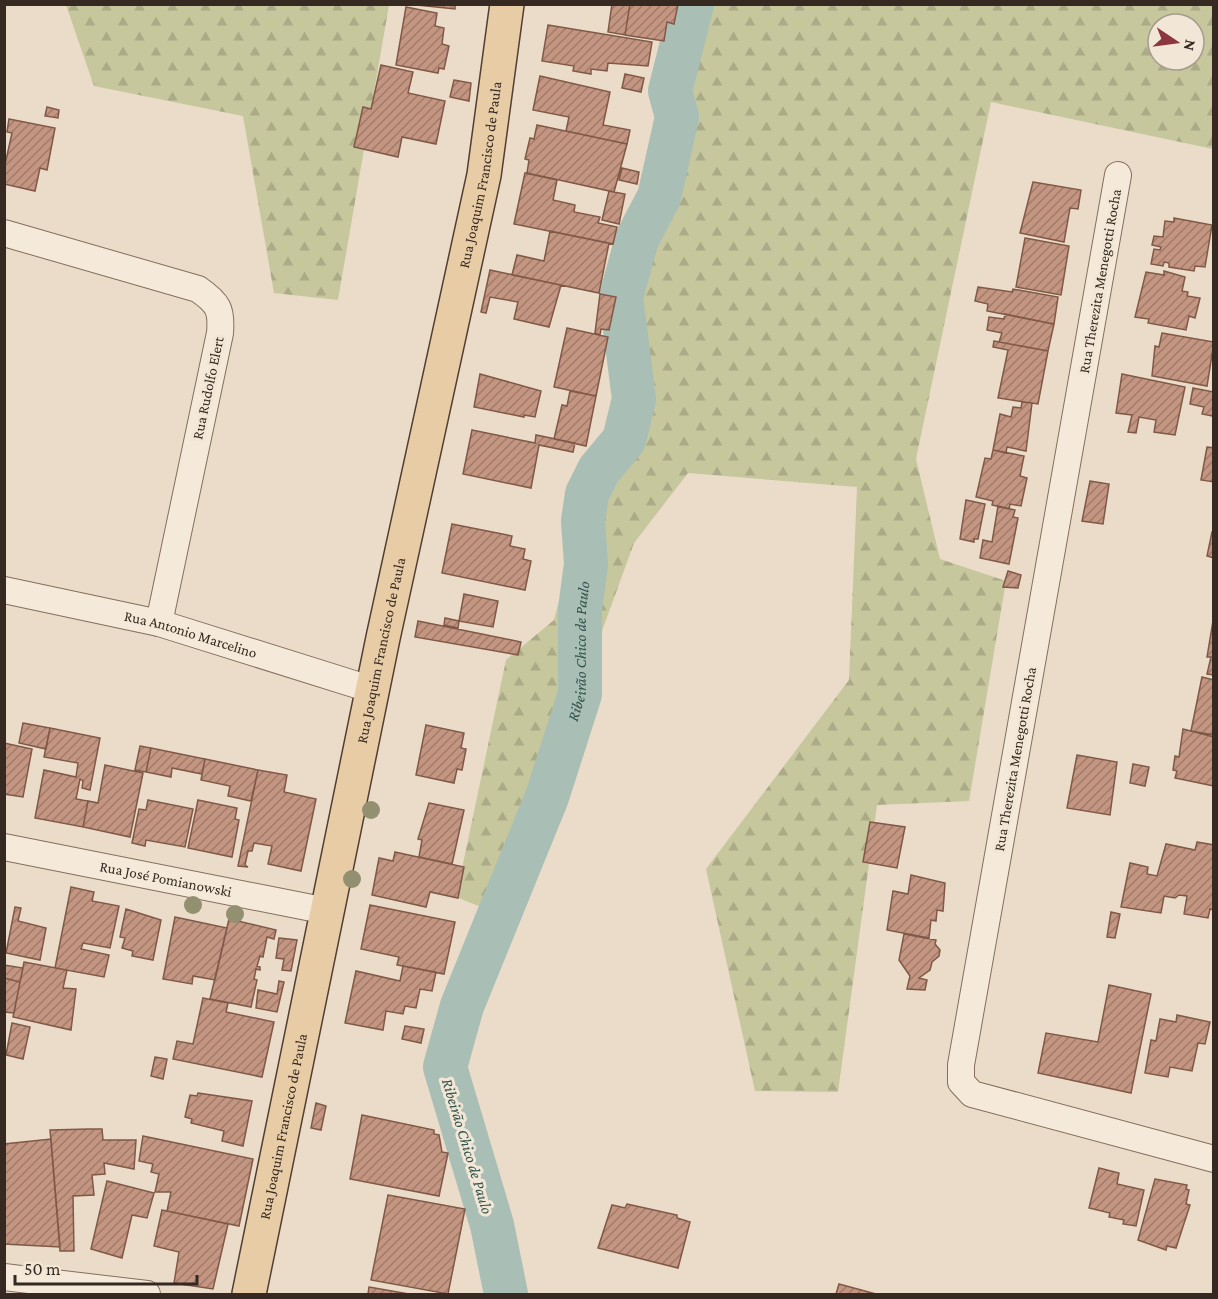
<svg xmlns="http://www.w3.org/2000/svg" width="1218" height="1299" viewBox="0 0 1218 1299" font-family="'Crimson Pro',serif">
  <style>
    .forest { fill: url(#forest-firs); fill-rule: evenodd }
    .lines { fill: none; stroke-linecap: round; stroke-linejoin: round }
    .river { stroke: #a9beb5; stroke-width: 44 }
    .building { fill: url(#building-hatch); stroke: #805847; stroke-width: 1.5 }
    .minor-casing { stroke: #846e5f; stroke-width: 28 }
    .major-casing { stroke: #523e33; stroke-width: 36 }
    .minor { stroke: #f5eada; stroke-width: 26 }
    .major { stroke: #e8cca5; stroke-width: 33 }
    .tree { fill: #938f71 }
    .labels { text-anchor: middle; stroke-width: 6; stroke-linejoin: round; paint-order: stroke }
    .street-label { font-size: 15px; fill: #362921; stroke: #f2e7d7 }
    .water-label { font-size: 16px; font-style: italic; fill: #32544e; stroke: #f2e7d7 }
  </style>
  <defs>
    <pattern id="forest-firs" width="22" height="20" patternUnits="userSpaceOnUse" patternTransform="scale(1.5)"><rect width="22" height="20" fill="#c6c79d"/><path d="M5 1l3.5 6h-7zM16 11l3.5 6h-7z" fill="#abab87"/></pattern>
    <pattern id="building-hatch" width="6" height="6" patternUnits="userSpaceOnUse" patternTransform="scale(1.5)"><rect width="6" height="6" fill="#c49682"/><path d="M-1 1l2-2M0 6l6-6M5 7l2-2" fill="none" stroke="#a07a6a"/></pattern>
  </defs>
  <rect width="100%" height="100%" fill="#eadcc8"/>
  <path class="forest" d="M 66,5 L 389,5 L 338,300 L 274,293 L 243,116 L 94,86 Z
    M 698,5 L 1213,5 L 1213,149 L 991,102 L 916,459 L 940,559 L 1006,581 L 969,801 L 877,805 L 838,1092 L 755,1091 L 706,869 L 849,680 L 857,487 L 688,473 L 634,543 L 499,914 L 456,897 L 506,660 L 554,620 L 608,420 ZM 1158,24 L 1194,24 L 1194,60 L 1158,60 Z"/>
  <g class="lines">
    <path class="river" id="s1" d="M 506,1294 L 492,1225 L 445,1067 L 462,1006 L 547,797 L 580,694 L 580,609 L 586,564 L 583,521 L 587,494 L 599,470 L 624,440 L 634,399 L 621,297 L 637,239 L 659,197 L 677,117 L 670,91 L 692,4"/>
  </g>
  <path class="building" d="M 407,4 L 455,4 L 455,9 Z
    M 612,4 L 630,4 L 625,35 L 608,32 Z
    M 630,4 L 678,4 L 674,24 L 667,22 L 664,41 L 625,35 Z
    M 406,7 L 437,13 L 435,26 L 444,28 L 442,44 L 449,46 L 444,69 L 439,68 L 438,73 L 396,65 Z
    M 548,25 L 652,42 L 648,66 L 608,63 L 607,71 L 591,69 L 591,74 L 573,71 L 574,66 L 542,61 Z
    M 381,65 L 413,72 L 408,93 L 445,101 L 436,144 L 402,137 L 398,157 L 354,147 L 363,107 L 371,109 Z
    M 625,74 L 644,78 L 641,92 L 622,88 Z
    M 540,76 L 610,92 L 603,125 L 630,130 L 627,144 L 566,131 L 569,117 L 533,110 Z
    M 454,80 L 471,83 L 469,101 L 450,97 Z
    M 47,107 L 59,110 L 58,118 L 45,116 Z
    M 9,119 L 55,128 L 47,170 L 40,168 L 35,191 L 4,184 L 4,169 L 12,133 L 7,132 Z
    M 537,125 L 627,144 L 614,192 L 527,173 L 529,160 L 525,159 L 530,138 L 534,139 Z
    M 622,168 L 639,172 L 637,184 L 619,180 Z
    M 525,173 L 557,180 L 553,200 L 575,205 L 574,212 L 600,217 L 598,223 L 617,227 L 613,244 L 514,224 Z
    M 1033,182 L 1081,190 L 1078,209 L 1070,208 L 1064,242 L 1020,233 Z
    M 609,191 L 625,194 L 619,224 L 602,220 Z
    M 1174,218 L 1212,225 L 1205,267 L 1195,266 L 1194,271 L 1169,267 L 1169,263 L 1164,262 L 1163,266 L 1151,264 L 1154,249 L 1160,250 L 1161,247 L 1152,245 L 1154,236 L 1163,237 L 1165,221 L 1174,222 Z
    M 550,231 L 609,243 L 599,293 L 512,275 L 517,255 L 544,261 Z
    M 1025,238 L 1069,246 L 1061,295 L 1016,287 Z
    M 490,270 L 561,285 L 549,327 L 514,319 L 518,302 L 490,297 L 486,313 L 481,312 Z
    M 1164,271 L 1185,277 L 1182,291 L 1188,292 L 1187,296 L 1200,298 L 1195,318 L 1189,316 L 1186,330 L 1148,323 L 1149,319 L 1135,317 L 1146,272 L 1164,275 Z
    M 978,287 L 1012,292 L 1013,289 L 1058,297 L 1054,324 L 987,311 L 988,304 L 975,301 Z
    M 600,294 L 616,297 L 609,330 L 601,329 L 600,335 L 595,333 Z
    M 1005,314 L 1054,324 L 1048,351 L 999,342 L 1002,333 L 987,330 L 989,317 L 1004,319 Z
    M 567,328 L 608,337 L 596,396 L 554,387 Z
    M 1162,333 L 1214,342 L 1207,386 L 1152,376 L 1155,346 L 1159,347 Z
    M 994,341 L 1048,351 L 1038,404 L 998,398 L 1008,350 L 993,347 Z
    M 480,374 L 541,391 L 535,417 L 524,415 L 524,417 L 474,407 Z
    M 1122,374 L 1185,387 L 1175,435 L 1154,432 L 1156,420 L 1139,417 L 1136,433 L 1128,432 L 1132,415 L 1116,413 Z
    M 1193,388 L 1214,392 L 1213,416 L 1202,414 L 1204,407 L 1190,404 Z
    M 570,391 L 596,396 L 586,446 L 554,439 L 562,405 L 567,406 Z
    M 1022,402 L 1032,403 L 1026,451 L 1007,447 L 1006,453 L 993,450 L 1000,414 L 1011,417 L 1013,407 L 1021,408 Z
    M 472,430 L 535,443 L 536,435 L 575,443 L 573,452 L 539,445 L 531,488 L 463,474 Z
    M 1207,447 L 1214,448 L 1214,482 L 1201,480 Z
    M 993,450 L 1024,456 L 1020,476 L 1027,478 L 1021,506 L 1010,504 L 1009,509 L 992,505 L 993,501 L 976,497 L 985,458 L 991,459 Z
    M 1090,481 L 1109,484 L 1103,524 L 1082,521 Z
    M 966,500 L 985,504 L 978,539 L 974,539 L 974,542 L 960,539 Z
    M 998,506 L 1015,510 L 1013,517 L 1018,518 L 1009,564 L 980,558 L 983,540 L 992,542 Z
    M 452,524 L 512,536 L 510,546 L 525,549 L 523,559 L 531,561 L 525,590 L 442,573 Z
    M 1212,532 L 1214,533 L 1214,558 L 1207,556 Z
    M 1008,571 L 1021,575 L 1018,588 L 1003,587 Z
    M 464,594 L 498,601 L 493,627 L 459,621 L 458,628 L 444,625 L 445,618 L 459,621 Z
    M 418,621 L 521,642 L 518,655 L 415,637 Z
    M 1213,621 L 1214,621 L 1214,675 L 1207,674 L 1211,657 L 1207,657 Z
    M 1202,677 L 1214,680 L 1214,735 L 1191,731 Z
    M 23,723 L 50,728 L 46,749 L 19,743 Z
    M 426,725 L 464,733 L 461,748 L 466,749 L 462,770 L 457,769 L 454,783 L 416,775 Z
    M 50,728 L 100,738 L 90,790 L 82,788 L 83,781 L 80,779 L 76,799 L 88,801 L 83,827 L 35,818 L 44,770 L 76,777 L 78,763 L 44,757 Z
    M 1183,729 L 1214,737 L 1214,786 L 1175,778 L 1177,771 L 1173,770 L 1175,756 L 1179,757 Z
    M 4,743 L 32,749 L 23,797 L 4,794 Z
    M 140,746 L 151,748 L 146,772 L 135,770 Z
    M 151,748 L 205,759 L 202,774 L 172,768 L 171,777 L 146,772 Z
    M 1077,755 L 1117,762 L 1110,815 L 1067,808 Z
    M 205,759 L 258,770 L 251,801 L 228,796 L 230,786 L 201,780 Z
    M 1133,764 L 1149,767 L 1145,786 L 1130,783 Z
    M 105,765 L 143,773 L 130,837 L 83,827 L 88,801 L 98,803 Z
    M 258,770 L 287,775 L 284,792 L 316,799 L 301,871 L 268,864 L 272,846 L 254,843 L 252,851 L 248,851 L 245,865 L 248,867 L 238,866 Z
    M 148,800 L 193,809 L 185,847 L 146,840 L 145,846 L 132,843 L 139,809 L 146,810 Z
    M 198,800 L 237,808 L 235,819 L 239,820 L 232,857 L 188,848 Z
    M 429,803 L 464,810 L 452,864 L 419,857 L 422,840 L 418,839 Z
    M 870,822 L 905,827 L 897,868 L 863,862 Z
    M 1197,842 L 1214,845 L 1214,910 L 1210,909 L 1208,918 L 1184,914 L 1187,896 L 1179,895 L 1175,898 L 1164,896 L 1161,913 L 1121,907 L 1130,863 L 1148,867 L 1147,874 L 1157,876 L 1166,844 L 1195,850 Z
    M 395,852 L 464,867 L 458,898 L 430,892 L 426,907 L 372,895 L 379,858 L 393,861 Z
    M 911,875 L 945,883 L 943,911 L 937,910 L 936,921 L 931,920 L 929,938 L 887,930 L 893,891 L 908,894 Z
    M 71,887 L 94,892 L 92,901 L 119,906 L 110,948 L 83,943 L 81,949 L 109,955 L 104,977 L 55,968 Z
    M 370,905 L 455,922 L 444,974 L 397,965 L 399,957 L 361,949 Z
    M 15,907 L 21,908 L 18,921 L 46,928 L 40,960 L 6,953 Z
    M 126,909 L 161,920 L 153,960 L 132,956 L 133,951 L 122,948 L 125,938 L 120,937 Z
    M 1111,912 L 1120,914 L 1115,938 L 1107,937 Z
    M 175,917 L 227,928 L 215,980 L 193,976 L 192,984 L 163,979 Z
    M 229,919 L 276,930 L 274,939 L 267,937 L 263,957 L 260,956 L 257,966 L 260,967 L 260,970 L 256,969 L 254,979 L 257,980 L 251,1007 L 210,999 Z
    M 904,934 L 936,940 L 935,944 L 940,950 L 939,956 L 932,962 L 930,970 L 919,978 L 927,980 L 925,990 L 907,989 L 910,976 L 899,960 Z
    M 279,938 L 297,940 L 291,971 L 282,970 L 284,959 L 276,958 Z
    M 24,962 L 67,970 L 63,988 L 76,989 L 71,1030 L 13,1017 Z
    M 4,965 L 23,968 L 20,982 L 4,978 Z
    M 403,966 L 436,972 L 432,991 L 420,989 L 416,1008 L 405,1006 L 403,1014 L 386,1011 L 383,1030 L 345,1023 L 356,971 L 400,981 Z
    M 4,978 L 20,982 L 14,1013 L 4,1012 Z
    M 279,981 L 284,982 L 277,1012 L 256,1008 L 258,990 L 277,994 Z
    M 1109,985 L 1151,994 L 1131,1093 L 1038,1073 L 1046,1033 L 1098,1042 Z
    M 203,998 L 228,1003 L 226,1012 L 274,1022 L 262,1077 L 173,1059 L 177,1041 L 193,1044 Z
    M 1177,1015 L 1210,1022 L 1205,1044 L 1198,1043 L 1192,1071 L 1170,1067 L 1168,1077 L 1145,1073 L 1151,1040 L 1156,1041 L 1160,1019 L 1176,1022 Z
    M 12,1023 L 30,1027 L 23,1059 L 6,1055 Z
    M 405,1026 L 424,1029 L 421,1043 L 402,1039 Z
    M 155,1057 L 167,1059 L 163,1079 L 151,1076 Z
    M 198,1093 L 252,1101 L 243,1146 L 222,1141 L 224,1131 L 191,1123 L 192,1119 L 185,1117 L 190,1095 L 197,1096 Z
    M 316,1103 L 326,1106 L 321,1130 L 311,1128 Z
    M 362,1115 L 434,1130 L 434,1134 L 439,1135 L 442,1152 L 448,1153 L 439,1196 L 350,1179 Z
    M 89,1129 L 102,1129 L 103,1140 L 136,1140 L 134,1169 L 104,1163 L 105,1174 L 92,1175 L 94,1195 L 73,1196 L 74,1251 L 60,1251 L 50,1130 Z
    M 143,1136 L 253,1159 L 239,1226 L 167,1211 L 171,1192 L 155,1192 L 159,1174 L 151,1172 L 153,1164 L 139,1161 Z
    M 51,1139 L 60,1247 L 4,1244 L 4,1144 Z
    M 1099,1168 L 1119,1173 L 1117,1184 L 1144,1190 L 1136,1226 L 1123,1224 L 1124,1220 L 1109,1217 L 1110,1213 L 1089,1208 Z
    M 1155,1179 L 1187,1185 L 1186,1189 L 1189,1190 L 1186,1204 L 1190,1205 L 1176,1248 L 1167,1246 L 1166,1250 L 1138,1240 Z
    M 107,1181 L 154,1193 L 147,1218 L 132,1215 L 122,1258 L 91,1249 Z
    M 388,1195 L 465,1209 L 448,1294 L 371,1280 Z
    M 627,1204 L 677,1215 L 677,1218 L 690,1222 L 678,1268 L 598,1248 L 612,1205 L 625,1208 Z
    M 162,1210 L 228,1224 L 213,1289 L 174,1283 L 179,1252 L 154,1246 Z
    M 839,1284 L 876,1294 L 836,1294 Z
    M 369,1287 L 409,1294 L 368,1294 Z"/>
  <g class="lines">
    <defs>
      <g id="minor">
        <path d="M 1118,175 L 961,1065 L 961,1082 L 972,1094 L 1214,1159"/>
        <path d="M 4,233 L 198,289 C 218,303 222,309 220,333 L 159,623"/>
        <path id="s2" d="M 4,590 L 159,623 L 373,690"/>
        <path id="s3" d="M 4,847 L 327,911"/>
        <path d="M 4,1277 L 147,1294"/>
      </g>
      <g id="major">
        <path id="s4" d="M 249,1294 L 383,638 L 484,175 L 507,4"/>
      </g>
    </defs>
    <use href="#minor" class="minor-casing"/>
    <use href="#major" class="major-casing"/>
    <use href="#minor" class="minor"/>
    <use href="#major" class="major"/>
  </g>
  <g class="tree">
    <circle cx="371" cy="810" r="9"/>
    <circle cx="352" cy="879" r="9"/>
    <circle cx="193" cy="905" r="9"/>
    <circle cx="235" cy="914" r="9"/>
  </g>
  <g class="labels">
    <g class="street-label">
      <text dy="5" stroke="none"><textPath href="#s4" startOffset="1143">Rua Joaquim Francisco de Paula</textPath></text>
      <text transform="translate(1100 281) rotate(-80)" y="5">Rua Therezita Menegotti Rocha</text>
      <text transform="translate(208 388) rotate(-78)" y="5">Rua Rudolfo Elert</text>
      <text dy="5" stroke="none"><textPath href="#s2" startOffset="192">Rua Antonio Marcelino</textPath></text>
      <text dy="5" stroke="none"><textPath href="#s4" startOffset="657">Rua Joaquim Francisco de Paula</textPath></text>
      <text transform="translate(1015 759) rotate(-80)" y="5">Rua Therezita Menegotti Rocha</text>
      <text dy="5" stroke="none"><textPath href="#s3" startOffset="165">Rua José Pomianowski</textPath></text>
      <text dy="5" stroke="none"><textPath href="#s4" startOffset="171">Rua Joaquim Francisco de Paula</textPath></text>
    </g>
    <g class="water-label">
      <text dy="6" stroke="none"><textPath href="#s1" startOffset="675">Ribeirão Chico de Paulo</textPath></text>
      <text transform="translate(468 1146) rotate(73)" y="6">Ribeirão Chico de Paulo</text>
    </g>
  </g>
  <rect width="1218" height="1299" fill="none" stroke="#362921" stroke-width="12"/>
  <g transform="translate(1176 42) rotate(103)"><circle r="28" fill="#f2e7d7" stroke="#a79b8e" stroke-width="1.5"/>
  <path d="M0-4.5L10 22L0 15L-10 22Z" fill="#8c3640"/>
  <text y="-9" font-size="16" font-weight="bold" text-anchor="middle" fill="#362921">N</text>
  </g>
  <path d="M15 1275v9h182v-9" fill="none" stroke="#362921" stroke-width="3"/>
  <text x="24" y="1275" font-size="18" fill="#362921" stroke="#f2e7d7" stroke-width="4.5" paint-order="stroke">50 m</text>
</svg>
